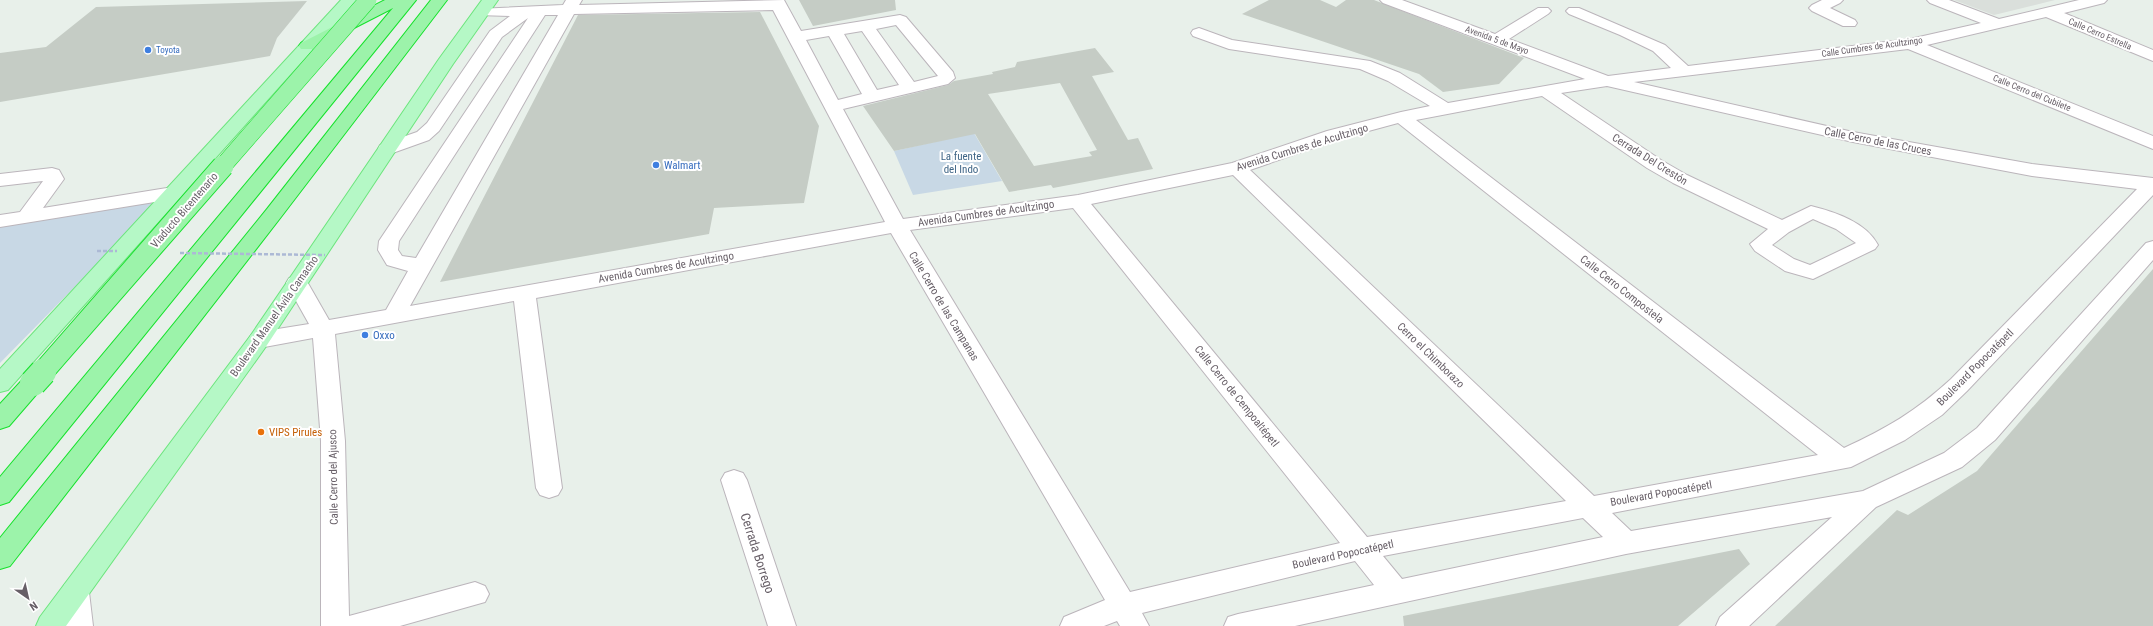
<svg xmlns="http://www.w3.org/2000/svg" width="2153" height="626" viewBox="0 0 2153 626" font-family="'Roboto Condensed',sans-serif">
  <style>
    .industrial { fill: #dadfdb }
    .green { fill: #c8d8e5 }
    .building { fill: #c5ccc5; fill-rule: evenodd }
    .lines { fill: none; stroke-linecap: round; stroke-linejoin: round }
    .minor-casing { stroke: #bbb5bb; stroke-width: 2 }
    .major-casing { stroke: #6ce57d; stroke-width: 2 }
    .highway-casing { stroke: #16e22c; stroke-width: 2 }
    .minor { fill: #fff; fill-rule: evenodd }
    .major { fill: #b5f8c6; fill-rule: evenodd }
    .highway { fill: #9cf3aa; fill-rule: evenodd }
    .highway-bridge-far2-casing { stroke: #16e22c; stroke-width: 18; stroke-linecap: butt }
    .highway-bridge-far1-casing { stroke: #16e22c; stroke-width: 23; stroke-linecap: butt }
    .highway-bridge-casing { stroke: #16e22c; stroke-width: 28; stroke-linecap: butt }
    .path-bridge { stroke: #acb9d5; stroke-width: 2.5; stroke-dasharray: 4 2; stroke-linecap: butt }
    .highway-bridge-far2 { stroke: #9cf3aa; stroke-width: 17 }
    .highway-bridge-far1 { stroke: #9cf3aa; stroke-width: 21 }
    .highway-bridge { stroke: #9cf3aa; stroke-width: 26 }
    .shop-dot { fill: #3f7fe0; stroke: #fff; stroke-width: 1.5 }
    .food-dot { fill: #e8710a; stroke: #fff; stroke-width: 1.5 }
    .labels { text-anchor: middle; stroke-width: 4; stroke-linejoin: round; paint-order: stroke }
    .far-street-label { font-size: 9px; fill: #675f67; stroke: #fff }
    .far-shop-label { font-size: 9px; fill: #366cbe; stroke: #fff; text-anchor: start }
    .street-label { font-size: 11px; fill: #675f67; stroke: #fff }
    .park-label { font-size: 11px; fill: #3f6586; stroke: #fff }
    .shop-label { font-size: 11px; fill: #366cbe; stroke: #fff; text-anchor: start }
    .food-label { font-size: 11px; fill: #c56008; stroke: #fff; text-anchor: start }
    .near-street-label { font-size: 13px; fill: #675f67; stroke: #fff }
  </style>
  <rect width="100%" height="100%" fill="#e8f0ea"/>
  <path class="industrial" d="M 1954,0 L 2055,0 L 1994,15 Z"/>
  <path class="green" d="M 974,133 L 1002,181 L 913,195 L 894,151 Z
    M 161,199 L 0,363 L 0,227 Z"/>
  <path class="building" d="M 799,0 L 895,0 L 896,10 L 813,26 Z
    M 1269,0 L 1320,0 L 1336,7 L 1346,0 L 1374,0 L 1524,58 L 1499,84 L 1443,92 L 1419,74 L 1242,14 Z
    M 307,1 L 277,38 L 270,56 L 0,102 L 0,53 L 46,47 L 96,7 Z
    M 760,12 L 819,126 L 804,203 L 714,208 L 709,234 L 440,282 L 578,15 Z
    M 1095,48 L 1114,72 L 1092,76 L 1128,140 L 1138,138 L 1153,169 L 1053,188 L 1051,185 L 1009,192 L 975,134 L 894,151 L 863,106 L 948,85 L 954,81 L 993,74 L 992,72 L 1015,67 L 1017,62 ZM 1060,83 L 1097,150 L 1089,152 L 1092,156 L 1034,166 L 988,94 Z
    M 2153,269 L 2153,626 L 1775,626 L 1897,510 L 1908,515 L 1977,471 Z
    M 1739,549 L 1750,564 L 1678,626 L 1404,626 L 1403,616 Z"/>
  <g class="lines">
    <defs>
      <path id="minor" d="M 566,0 L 582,0 L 579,5 L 784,0 L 801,31 L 900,15 L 906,17 L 953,72 L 955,78 L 948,84 L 843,109 L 903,219 L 1078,195 L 1232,163 L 1327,131 L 1401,112 L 1430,106 L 1388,81 L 1360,69 L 1229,49 L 1193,36 L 1191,33 L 1193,30 L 1199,28 L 1232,40 L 1370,61 L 1400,73 L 1448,103 L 1585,79 L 1383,3 L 1380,0 L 1402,0 L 1495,34 L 1538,8 L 1548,8 L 1551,11 L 1548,14 L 1509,39 L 1608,76 L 1671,68 L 1653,51 L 1620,35 L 1569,14 L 1566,11 L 1569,8 L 1579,8 L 1665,45 L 1688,66 L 1910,39 L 1981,23 L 1930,3 L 1927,0 L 1949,0 L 1999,19 L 2079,0 L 2107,0 L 2104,3 L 2064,13 L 2153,50 L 2153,61 L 2046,17 L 1927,45 L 2153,136 L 2153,149 L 1908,49 L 1634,82 L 1853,132 L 2032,164 L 2153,178 L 2153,195 L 1967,391 L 1942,415 L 1905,440 L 1851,467 L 1612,513 L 1631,531 L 1863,491 L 1944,453 L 1977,428 L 2146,243 L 2153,241 L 2153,260 L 1995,440 L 1962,467 L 1876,507 L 1749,626 L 1716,626 L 1720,617 L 1832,517 L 1626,554 L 1295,626 L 1224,626 L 1228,617 L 1238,614 L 1374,585 L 1355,561 L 1142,613 L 1149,626 L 1120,626 L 1117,621 L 1104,626 L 1060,626 L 1064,617 L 1105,600 L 891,233 L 536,298 L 562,488 L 558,495 L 549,498 L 540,495 L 536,488 L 514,301 L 335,334 L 345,441 L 349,616 L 475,582 L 485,586 L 489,594 L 485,602 L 400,626 L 321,626 L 321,441 L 313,338 L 259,348 L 251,345 L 248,340 L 251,335 L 259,332 L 309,324 L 286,283 L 289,278 L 297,276 L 305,278 L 329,320 L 386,310 L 408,271 L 387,265 L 378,250 L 379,241 L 528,18 L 502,37 L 439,131 L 429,140 L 387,155 L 380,153 L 378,149 L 380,145 L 417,132 L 427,123 L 490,31 L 510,16 L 477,15 L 474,12 L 477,9 L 563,5 ZM 773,10 L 885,222 L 410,306 L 574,14 ZM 545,15 L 558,15 L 416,258 L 402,256 L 398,250 L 399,241 ZM 896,25 L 938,76 L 914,82 L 876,29 ZM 862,31 L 899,85 L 877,90 L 844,34 ZM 829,36 L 862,94 L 838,100 L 806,40 ZM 1607,86 L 1853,142 L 2032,176 L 2137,189 L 1951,379 C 1915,412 1887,428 1844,448 L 1416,120 L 1542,96 L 1647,168 L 1673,183 L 1768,229 L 1750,244 L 1755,251 L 1785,271 L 1813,279 L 1875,249 L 1878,245 C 1866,222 1835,212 1811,206 L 1782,220 L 1687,175 L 1661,160 L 1561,93 ZM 1398,123 L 1818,455 L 1594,496 L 1250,170 L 1339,139 ZM 1233,175 L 1566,501 L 1367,537 L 1091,204 ZM 1073,208 L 1340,543 L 1130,592 L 910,230 ZM 1813,219 L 1836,229 L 1856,243 L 1810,265 L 1794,259 L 1772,245 L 1789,232 ZM 1583,518 L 1603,537 L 1402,579 L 1383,556 Z
        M 1822,0 L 1843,0 L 1840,3 L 1830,8 L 1855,20 L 1857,23 L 1855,26 L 1843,26 L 1812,11 L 1809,8 L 1812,5 Z
        M 52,168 L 59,170 L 64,179 L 43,208 L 173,187 L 180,189 L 183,193 L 180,197 L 173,199 L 0,227 L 0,215 L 20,212 L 43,181 L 0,186 L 0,174 Z
        M 734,470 L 743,473 L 747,480 L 796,626 L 768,626 L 721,480 L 725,473 Z
        M 75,580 L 85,584 L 89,592 L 93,626 L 65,626 L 61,592 L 65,584 Z"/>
      <path id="major" d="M 341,0 L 357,0 L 8,390 L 0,392 L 0,369 Z
        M 482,0 L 498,0 L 453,64 L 267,345 L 66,626 L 36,626 L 40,617 L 251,335 L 439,59 Z"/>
      <path id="highway" d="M 385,0 L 416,0 L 9,502 L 0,505 L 0,477 L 393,8 L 313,49 L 301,49 L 299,46 L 301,43 Z
        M 431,0 L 447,0 L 281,217 L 10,566 L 0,569 L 0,538 L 267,209 Z
        M 33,375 L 41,377 L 45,383 L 41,389 L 9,426 L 0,429 L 0,404 L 25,377 Z"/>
    </defs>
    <use href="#minor" class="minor-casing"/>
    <use href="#major" class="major-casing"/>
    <use href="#highway" class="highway-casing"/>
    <use href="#minor" class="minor"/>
    <use href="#major" class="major"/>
    <use href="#highway" class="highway"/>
    <defs>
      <path id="highway-bridge-far2" d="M 222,167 L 368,0"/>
      <path id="highway-bridge-far1" d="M 42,373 L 223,166"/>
      <path id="highway-bridge" d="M 33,383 L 43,372"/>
    </defs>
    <use href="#highway-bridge-far2" class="highway-bridge-far2-casing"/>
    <use href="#highway-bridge-far1" class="highway-bridge-far1-casing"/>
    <use href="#highway-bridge" class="highway-bridge-casing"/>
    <path class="path-bridge" d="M 97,251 L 117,251
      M 180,253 L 325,255"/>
    <use href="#highway-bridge-far2" class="highway-bridge-far2"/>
    <use href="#highway-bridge-far1" class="highway-bridge-far1"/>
    <use href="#highway-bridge" class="highway-bridge"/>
  </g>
  <g class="shop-dot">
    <circle cx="148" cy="50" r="4"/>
    <circle cx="656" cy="165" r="4"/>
    <circle cx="365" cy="335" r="4"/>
  </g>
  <circle class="food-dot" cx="261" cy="432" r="4"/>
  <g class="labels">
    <g class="far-street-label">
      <text transform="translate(2100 34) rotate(23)" y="3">Calle Cerro Estrella</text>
      <text transform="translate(1497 40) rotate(20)" y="3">Avenida 5 de Mayo</text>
      <text transform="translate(1872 47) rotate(-8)" y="3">Calle Cumbres de Acultzingo</text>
      <text transform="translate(2032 93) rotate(22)" y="3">Calle Cerro del Cubilete</text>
    </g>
    <g class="far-shop-label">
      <text x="156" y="53">Toyota</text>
    </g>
    <g class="street-label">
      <text transform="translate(1878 141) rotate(11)" y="4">Calle Cerro de las Cruces</text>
      <text transform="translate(1302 147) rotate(-17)" y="4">Avenida Cumbres de Acultzingo</text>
      <text transform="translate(1650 159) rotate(32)" y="4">Cerrada Del Crestón</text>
      <text transform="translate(184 210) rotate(-49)" y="4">Viaducto Bicentenario</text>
      <text transform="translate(986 213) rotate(-8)" y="4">Avenida Cumbres de Acultzingo</text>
      <text transform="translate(666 267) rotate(-10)" y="4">Avenida Cumbres de Acultzingo</text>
      <text transform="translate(1622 289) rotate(38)" y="4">Calle Cerro Compostela</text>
      <text transform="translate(944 306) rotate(59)" y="4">Calle Cerro de las Campanas</text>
      <text transform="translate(274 316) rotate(-55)" y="4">Boulevard Manuel Ávila Camacho</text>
      <text transform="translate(1431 355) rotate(44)" y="4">Cerro el Chimborazo</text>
      <text transform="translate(1975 367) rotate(-45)" y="4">Boulevard Popocatépetl</text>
      <text transform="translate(1237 396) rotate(51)" y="4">Calle Cerro de Cempoaltépetl</text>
      <text transform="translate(333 477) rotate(-91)" y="4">Calle Cerro del Ajusco</text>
      <text transform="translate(1661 493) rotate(-10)" y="4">Boulevard Popocatépetl</text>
      <text transform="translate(1343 554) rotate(-12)" y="4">Boulevard Popocatépetl</text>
    </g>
    <g class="park-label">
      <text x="961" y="160">La fuente<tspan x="961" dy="13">del Indo</tspan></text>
    </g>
    <g class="shop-label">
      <text x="664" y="169">Walmart</text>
      <text x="373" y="339">Oxxo</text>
    </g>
    <g class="food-label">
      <text x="269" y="436">VIPS Pirules</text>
    </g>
    <g class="near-street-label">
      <text transform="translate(758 553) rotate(72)" y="5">Cerrada Borrego</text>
    </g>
  </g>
  <g transform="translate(28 598) rotate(146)" stroke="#ffffff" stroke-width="3" paint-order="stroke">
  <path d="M0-3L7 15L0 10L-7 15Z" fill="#675f67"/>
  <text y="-6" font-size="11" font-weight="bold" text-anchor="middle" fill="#675f67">N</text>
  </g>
</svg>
